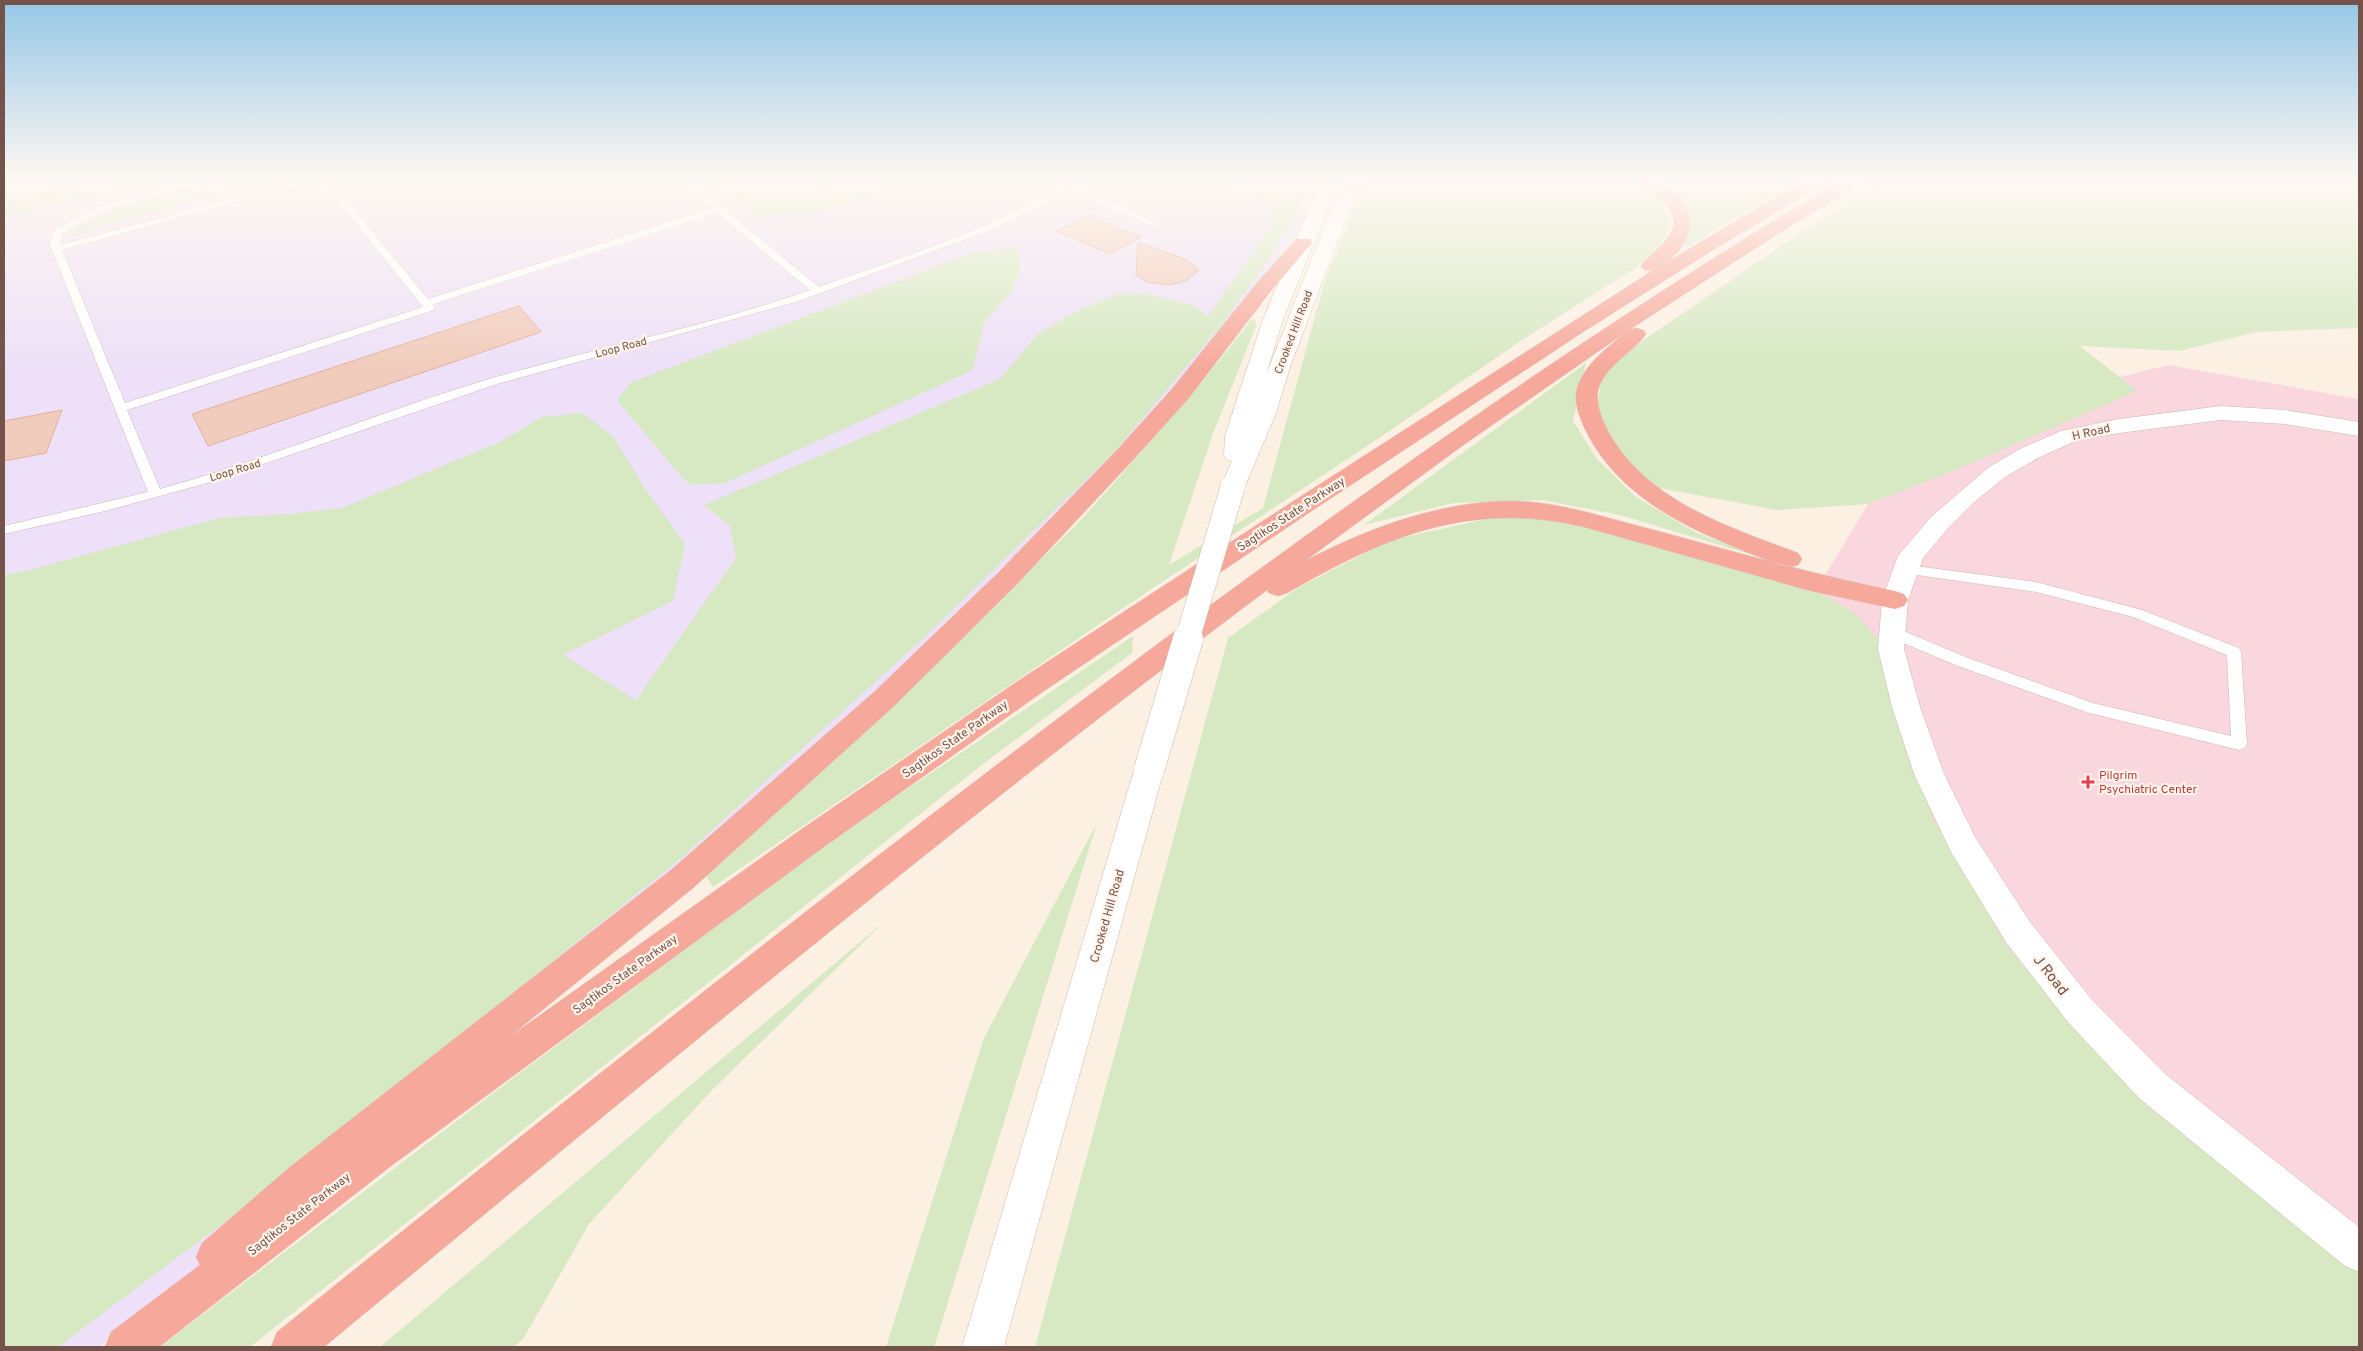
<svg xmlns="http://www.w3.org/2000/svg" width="2363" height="1351" viewBox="0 0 2363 1351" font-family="Overpass,sans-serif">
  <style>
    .education { fill: #ede0f8 }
    .medical { fill: #fad7de }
    .green { fill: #d6e9c2 }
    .building { fill: #f1cbbb; stroke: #e3b09c }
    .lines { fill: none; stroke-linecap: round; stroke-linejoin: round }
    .lane-casing { stroke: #cfb9ad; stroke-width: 1 }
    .street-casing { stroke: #cfb9ad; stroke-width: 1 }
    .secondary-casing { stroke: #d2b8aa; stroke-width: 1 }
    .highway-casing { stroke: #d8cfcc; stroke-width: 1 }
    .path { stroke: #d6ae9f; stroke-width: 2.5; stroke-dasharray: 0.5 2.5; stroke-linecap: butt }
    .lane { fill: #fff; fill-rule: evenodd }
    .street { fill: #fff; fill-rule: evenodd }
    .secondary { fill: #fff; fill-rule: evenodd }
    .highway { fill: #f6a99b; fill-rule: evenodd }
    .secondary-bridge-far1-casing { stroke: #d2b8aa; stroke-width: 25; stroke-linecap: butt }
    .secondary-bridge-casing { stroke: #d2b8aa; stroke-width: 31; stroke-linecap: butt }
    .secondary-bridge-far1 { stroke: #fff; stroke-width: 24 }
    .secondary-bridge { stroke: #fff; stroke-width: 30 }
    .health-dot { fill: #e0444e; stroke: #fff4ea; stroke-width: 2 }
    .labels { text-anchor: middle; stroke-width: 4.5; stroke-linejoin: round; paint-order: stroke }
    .far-street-label { font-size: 11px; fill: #74544a; stroke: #fff4ea }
    .street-label { font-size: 12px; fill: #74544a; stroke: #fff4ea }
    .health-label { font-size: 12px; fill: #be3a42; stroke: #fff4ea; text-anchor: start }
    .near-street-label { font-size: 15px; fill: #74544a; stroke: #fff4ea }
  </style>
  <rect width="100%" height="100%" fill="#fcf0e3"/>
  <path class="education" d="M 4,180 L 1336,180 L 1230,323 L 1178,388 L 894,680 L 404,1101 L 99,1347 L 4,1347 Z"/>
  <path class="medical" d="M 2168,365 L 2359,399 L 2359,1347 L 2122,1347 L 1800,617 L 1883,479 L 2025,401 Z"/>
  <path class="green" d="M 4,180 L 151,180 L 4,218 Z
    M 230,180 L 268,180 L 87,229 L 88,232 L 71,236 L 70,233 L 114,211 Z
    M 715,180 L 796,180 L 820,195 L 832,191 L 815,180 L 889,180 L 894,184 L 888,189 L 830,209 L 764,217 Z
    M 1182,180 L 1314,180 L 1271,256 L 1220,327 L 1114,452 L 928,634 L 679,860 L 270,1188 L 58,1347 L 4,1347 L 4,575 L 30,570 L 219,518 L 290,514 L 342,508 L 500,442 L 542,417 L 582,413 L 613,436 L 644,487 L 685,544 L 673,601 L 563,655 L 636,700 L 736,558 L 730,526 L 704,505 L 1000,379 L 1038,334 L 1073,313 L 1121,293 L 1146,294 L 1192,305 L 1208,316 L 1272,226 L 1272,210 L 1249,191 Z
    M 1381,180 L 1636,180 L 1657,195 L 1671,226 L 1654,255 L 1618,279 L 1519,342 L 1391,430 L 1129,604 L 713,887 L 705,874 L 881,717 L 1084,517 L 1197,388 L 1253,318 L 1257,324 L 1212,436 L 1169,565 L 1263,508 L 1324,283 L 1356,205 Z
    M 1660,180 L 1801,180 L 1686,247 L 1684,244 L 1691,217 L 1677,191 Z
    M 1887,180 L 2359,180 L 2359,328 L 2256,332 L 2180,351 L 2080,346 L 2137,391 L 1953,471 L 1868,504 L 1777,510 L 1654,487 L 1624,458 L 1602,429 L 1598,400 L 1603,374 L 1642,341 L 1799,234 Z
    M 1017,247 L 1021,267 L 1011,292 L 984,323 L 973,370 L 725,483 L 691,485 L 680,475 L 617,400 L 631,383 L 648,376 L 975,252 Z
    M 1586,363 L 1573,421 L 1597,459 L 1636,497 L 1697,533 L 1766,559 L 1620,515 L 1542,500 L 1453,503 L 1364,525 Z
    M 1539,516 L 1600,528 L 1824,595 L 1855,613 L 1878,640 L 1885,671 L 1933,819 L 2008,948 L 2149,1108 L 2359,1267 L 2359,1347 L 1035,1347 L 1228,638 L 1299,587 L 1391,540 L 1491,518 Z
    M 1133,636 L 1132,653 L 983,764 L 250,1347 L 160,1347 L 492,1094 L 828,843 Z
    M 1097,823 L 934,1347 L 886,1347 L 984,1038 Z
    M 884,922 L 714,1088 L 589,1224 L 523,1339 L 514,1347 L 380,1347 Z"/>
  <path class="building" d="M 1088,215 L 1141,237 L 1110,254 L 1056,231 Z
    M 1138,242 L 1187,260 L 1199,270 L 1187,280 L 1178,283 L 1168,285 L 1147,282 L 1136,275 Z
    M 519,306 L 541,332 L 208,446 L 192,414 Z
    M 62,410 L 46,453 L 4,461 L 4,421 Z"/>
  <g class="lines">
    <defs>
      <path id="lane" d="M 198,180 L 213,180 L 103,211 L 63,233 L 60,245 L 301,180 L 316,180 L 62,250 L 125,403 L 423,307 L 321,180 L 330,180 L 428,299 L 712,208 L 680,180 L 689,180 L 819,287 C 889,262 961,239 1028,205 C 1044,196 1063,180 1081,180 L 1076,185 L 1159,224 L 1154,227 L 1150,226 L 1070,189 L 1035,209 L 988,231 L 796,302 L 497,384 L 211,482 L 105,511 L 4,534 L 4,526 L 148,492 L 49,243 L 55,229 L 97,207 ZM 717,213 L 810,290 C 705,327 596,348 489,379 C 378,412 272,458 160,489 L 127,410 L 434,310 L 435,308 L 433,304 Z
        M 1908,565 L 2036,582 L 2142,610 L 2239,648 L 2241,652 L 2247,744 L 2245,748 L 2239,750 L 2086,712 L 1958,666 L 1889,637 L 1887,633 L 1889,629 L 1899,629 L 1968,658 L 2093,703 L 2231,736 L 2227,655 L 2133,617 L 2036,592 L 1903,573 L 1901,570 Z"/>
      <path id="street" d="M 2221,406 L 2285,410 L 2359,422 L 2359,436 L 2285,424 L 2221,420 L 2119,433 L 2075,441 L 2036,459 L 2005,477 L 1973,503 L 1949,527 L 1923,558 L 1908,600 L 1904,649 L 1920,707 L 1944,774 L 1975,837 L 2030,922 L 2092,1000 L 2165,1074 L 2359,1227 L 2359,1272 L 2345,1266 L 2139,1098 L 2068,1022 L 2006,942 L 1952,854 L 1914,774 L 1892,707 L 1878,649 L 1882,600 L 1898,556 L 1931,517 L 1989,467 L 2020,449 L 2061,431 L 2119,419 Z"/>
      <path id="secondary" d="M 1321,180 L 1339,180 L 1282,322 L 1266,375 L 1329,216 L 1349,180 L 1366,180 L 1347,216 L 1290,367 L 1276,413 L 1245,486 L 1241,491 L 1233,493 L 1225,491 L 1221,486 L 1232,461 L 1227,460 L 1224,455 L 1225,436 L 1262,322 Z
        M 1149,759 L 1159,762 L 1164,770 L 1004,1347 L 962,1347 L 1134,770 L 1139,762 Z"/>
      <path id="highway" d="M 1352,180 L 1372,180 C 1366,188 1357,192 1348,190 L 1345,186 Z
        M 1640,180 L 1659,180 C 1693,204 1703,232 1667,262 L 1805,180 L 1826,180 L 1823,184 L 1708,253 L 1583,332 L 1307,514 L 1041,693 L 821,849 L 391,1166 L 159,1347 L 105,1347 L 111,1332 L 200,1265 L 196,1257 L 202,1243 L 290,1167 L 671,870 L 873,693 L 998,573 L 1117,450 L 1172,389 L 1256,284 L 1296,239 L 1310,239 L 1312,243 L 1270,292 L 1188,399 L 1133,460 L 1016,585 L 893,707 L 693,888 L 508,1038 L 799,831 L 1021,679 L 1289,504 L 1652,271 L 1644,270 L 1641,266 C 1655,247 1692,230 1663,201 C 1656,194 1644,188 1640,180 Z
        M 1842,180 L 1863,180 L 1860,184 L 1779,233 L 1629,330 L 1636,328 L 1643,330 L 1646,334 C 1632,354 1608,363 1599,387 C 1594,401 1602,419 1608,431 C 1645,500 1728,527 1798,553 L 1802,559 L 1798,565 L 1789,567 L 1780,565 C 1706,536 1625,507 1587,433 C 1581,421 1573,403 1577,389 C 1584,364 1609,346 1629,330 L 1462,446 L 1305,561 C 1366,529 1435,503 1506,501 C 1555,500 1602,517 1650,529 C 1732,551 1812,574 1895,591 L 1904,594 L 1908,600 L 1904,606 L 1895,609 L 1807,590 L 1588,528 C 1472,499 1386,536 1287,593 L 1278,596 L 1269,593 L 1267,590 C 944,832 635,1090 324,1347 L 271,1347 L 277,1332 C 569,1097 862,863 1163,640 C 1383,478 1606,319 1842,180 Z"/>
    </defs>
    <use href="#lane" class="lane-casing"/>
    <use href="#street" class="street-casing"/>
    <use href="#secondary" class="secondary-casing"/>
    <use href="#highway" class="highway-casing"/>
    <path class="path" d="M 4,208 L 73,186 L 85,180"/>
    <use href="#lane" class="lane"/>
    <use href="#street" class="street"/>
    <use href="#secondary" class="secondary"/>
    <use href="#highway" class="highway"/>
    <defs>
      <path id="secondary-bridge-far1" d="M 1187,640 L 1233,486"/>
      <path id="secondary-bridge" d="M 1149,770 L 1188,639"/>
    </defs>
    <use href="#secondary-bridge-far1" class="secondary-bridge-far1-casing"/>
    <use href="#secondary-bridge" class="secondary-bridge-casing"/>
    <use href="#secondary-bridge-far1" class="secondary-bridge-far1"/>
    <use href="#secondary-bridge" class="secondary-bridge"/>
  </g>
  <linearGradient id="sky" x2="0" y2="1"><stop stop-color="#95c7e7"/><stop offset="0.49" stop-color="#fef8f2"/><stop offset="1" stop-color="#fef8f2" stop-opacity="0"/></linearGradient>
  <rect width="2363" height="369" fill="url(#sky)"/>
  <path class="health-dot" d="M2085.5 774.5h5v5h5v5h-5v5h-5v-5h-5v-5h5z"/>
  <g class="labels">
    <g class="far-street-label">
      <text transform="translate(1293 332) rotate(-69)" y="4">Crooked Hill Road</text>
      <text transform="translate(621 347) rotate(-15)" y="4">Loop Road</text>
      <text transform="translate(235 470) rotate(-17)" y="4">Loop Road</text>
    </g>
    <g class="street-label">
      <text transform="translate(2091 432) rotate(-13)" y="4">H Road</text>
      <text transform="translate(1291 514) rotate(-33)" y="4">Sagtikos State Parkway</text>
      <text transform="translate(955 739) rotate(-35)" y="4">Sagtikos State Parkway</text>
      <text transform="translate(1107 916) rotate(-74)" y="4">Crooked Hill Road</text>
      <text transform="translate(625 974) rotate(-36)" y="4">Sagtikos State Parkway</text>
      <text transform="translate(299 1214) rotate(-38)" y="4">Sagtikos State Parkway</text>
    </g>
    <g class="health-label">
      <text x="2099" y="779">Pilgrim<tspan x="2099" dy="14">Psychiatric Center</tspan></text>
    </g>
    <g class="near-street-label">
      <text transform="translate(2051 975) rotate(52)" y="5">J Road</text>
    </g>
  </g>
  <rect width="2363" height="1351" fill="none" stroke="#74544a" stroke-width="10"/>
</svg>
